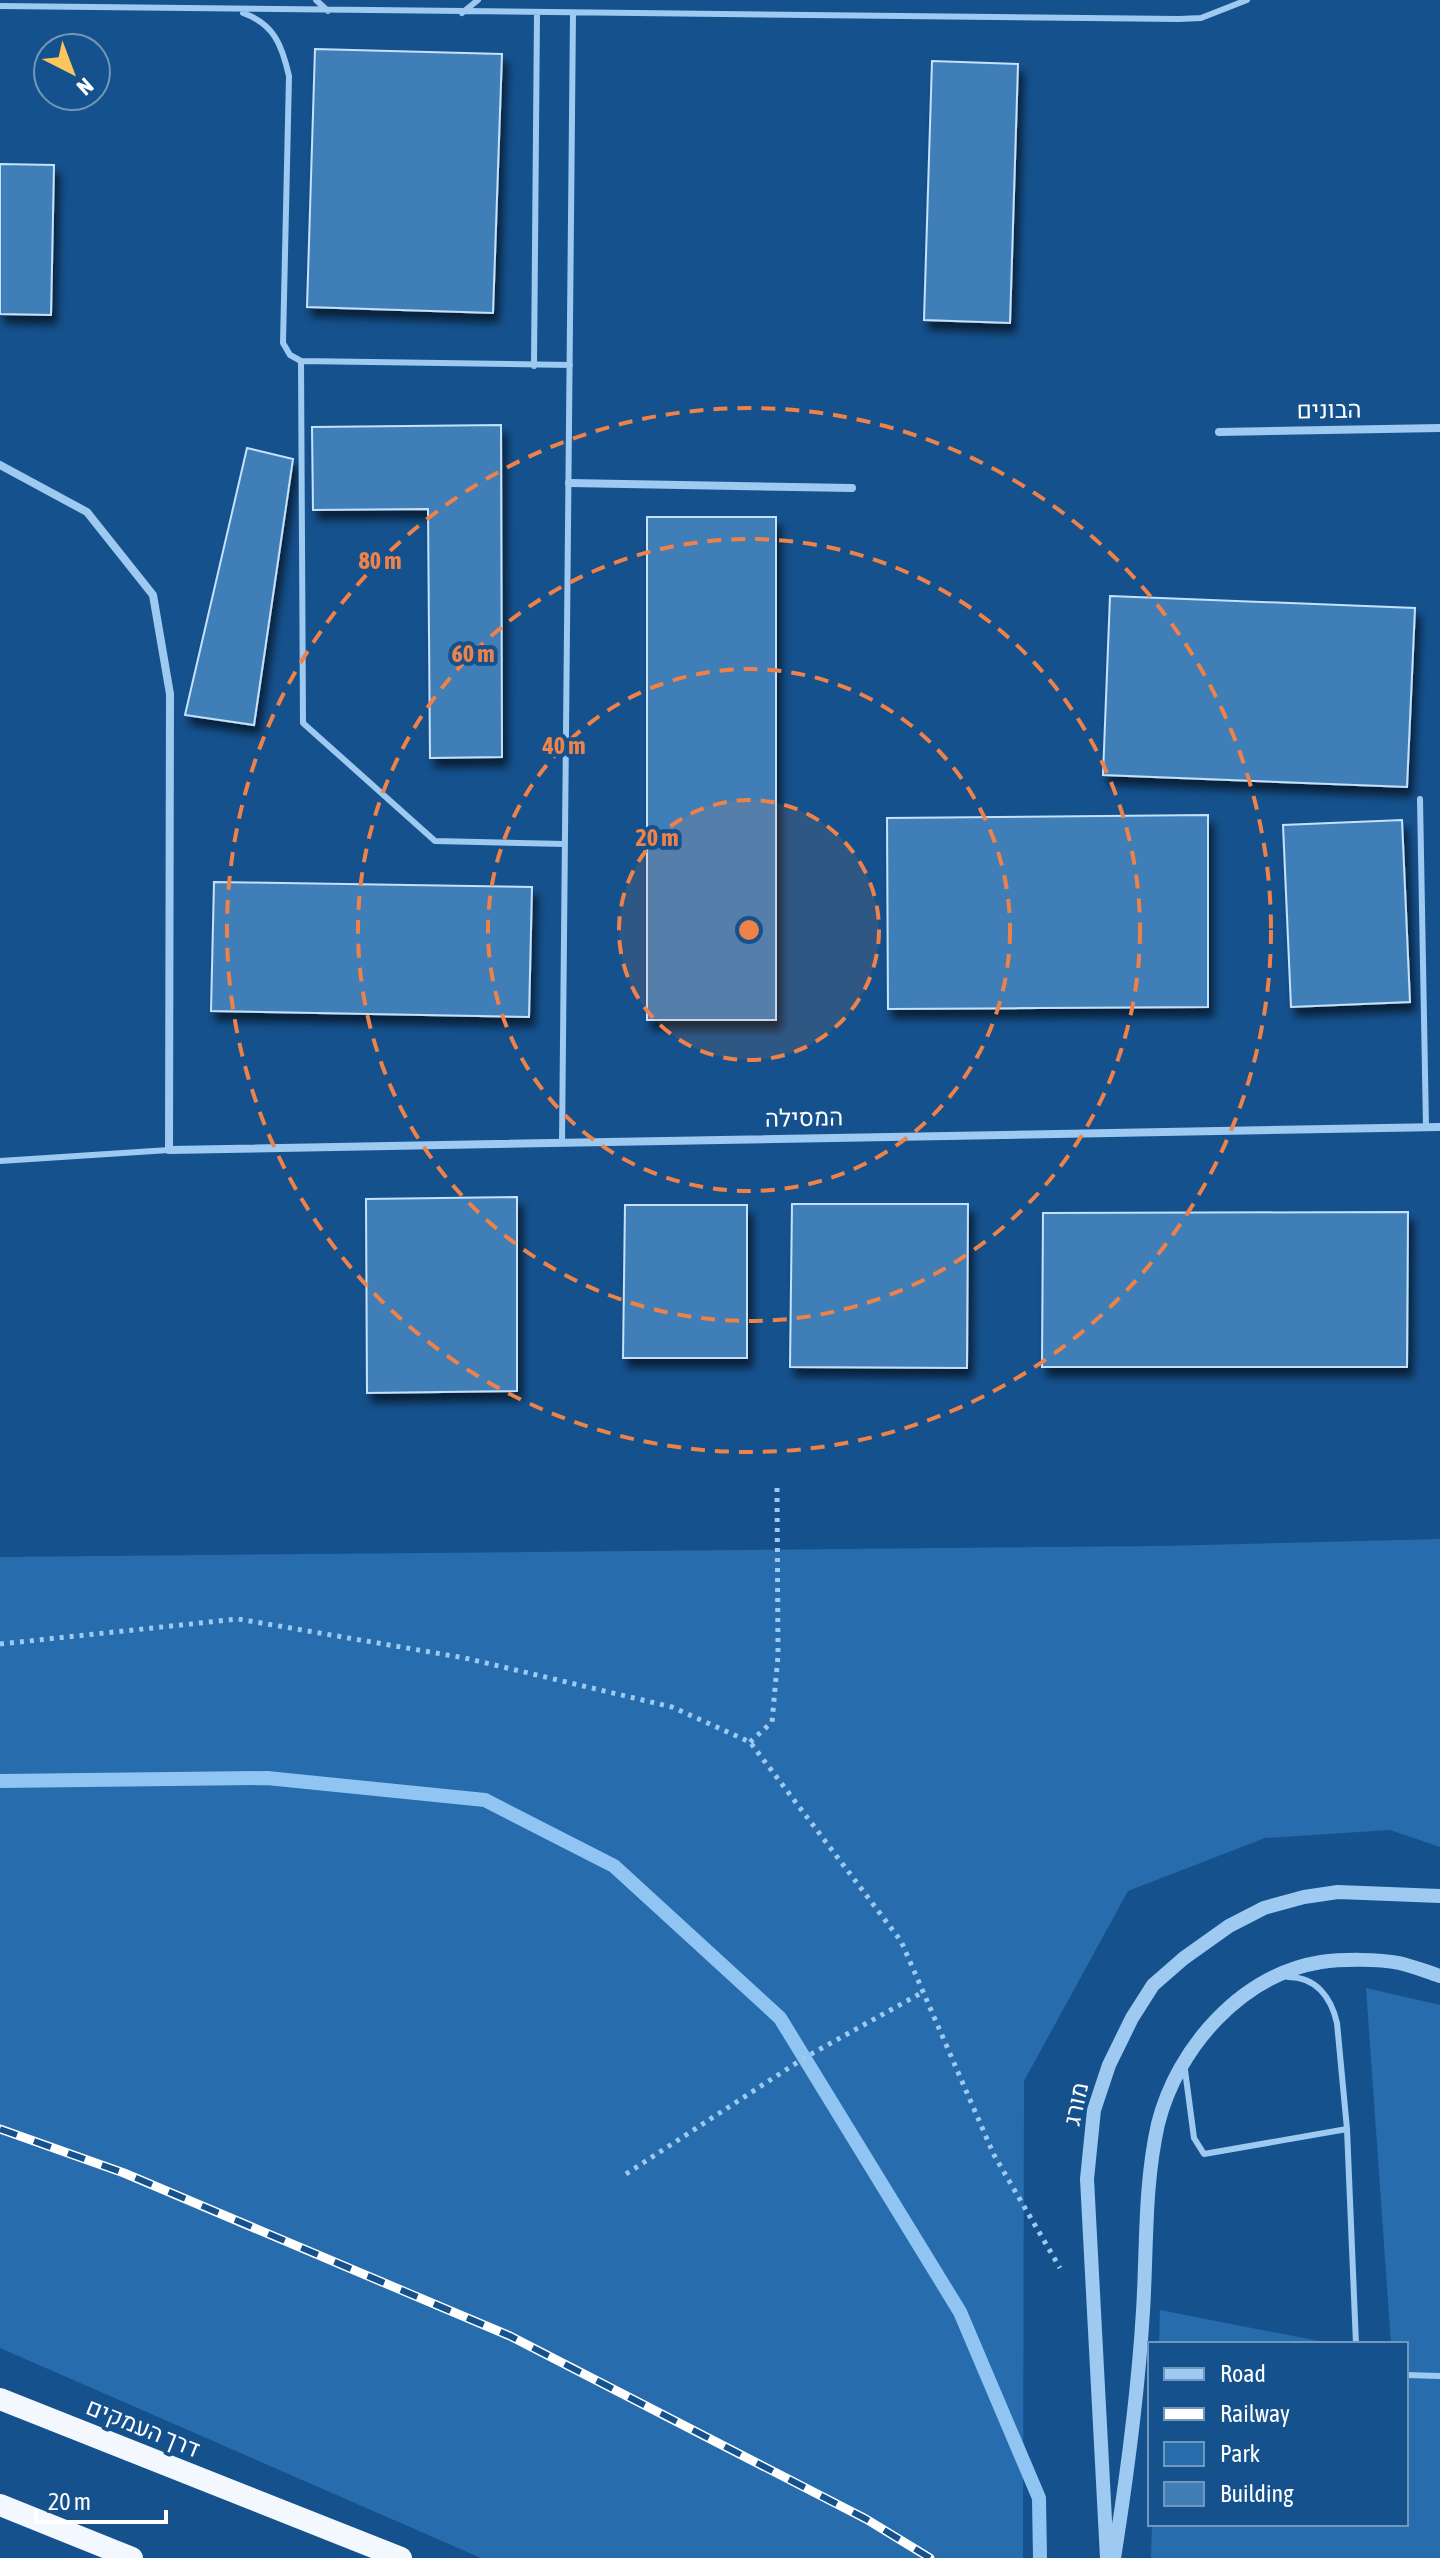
<svg xmlns="http://www.w3.org/2000/svg" width="1440" height="2558" viewBox="0 0 1440 2558" font-family="'Asap Condensed',Heebo,sans-serif">
  <style>
    .green { fill: #276cac }
    .lines { fill: none; stroke-linecap: round; stroke-linejoin: round }
    .stream { stroke: #90c5f3; stroke-width: 14 }
    .building { fill: #417eb8; stroke: #c5e1fb; stroke-width: 2; filter: url(#shadow) }
    .path { stroke: #9ec9f0; stroke-width: 5; stroke-dasharray: 4 6; stroke-linecap: butt }
    .service { stroke: #9ec9f0; stroke-width: 6 }
    .minor { stroke: #9ec9f0; stroke-width: 8 }
    .tertiary { stroke: #9ec9f0; stroke-width: 14 }
    .trunk { stroke: #f3f8ff; stroke-width: 22 }
    .rail-casing { stroke: #fff; stroke-width: 9 }
    .rail { stroke: #15518d; stroke-width: 6; stroke-dasharray: 18; stroke-linecap: butt }
    .ring { fill: none; stroke: #ee8249; stroke-width: 4; stroke-dasharray: 14 10 }
    .labels { text-anchor: middle; stroke-width: 8; stroke-linejoin: round; paint-order: stroke }
    .street-label { font-size: 24px; fill: #fff; stroke: #15518d }
    .centre { fill: #ee8249; stroke: #15518d; stroke-width: 4 }
    .ring-label { font-size: 24px; text-anchor: middle; font-weight: bold; fill: #ee8249; stroke: #15518d; stroke-width: 8; stroke-linejoin: round; paint-order: stroke }
  </style>
  <defs>
    <filter id="shadow"><feDropShadow dx="5" dy="9" stdDeviation="4" flood-color="#0009"/></filter>
  </defs>
  <rect width="100%" height="100%" fill="#15518d"/>
  <path class="green" d="M 1440,1539 L 1440,1847 L 1390,1830 L 1265,1838 L 1128,1891 L 1024,2081 L 1023,2558 L 481,2558 L 0,2348 L 0,1557 L 1160,1546 Z
    M 1366,1988 L 1440,2005 L 1440,2558 L 1151,2558 L 1152,2524 L 1406,2524 L 1406,2344 L 1391,2344 Z
    M 1160,2310 L 1334,2344 L 1159,2344 Z"/>
  <g class="lines">
    <path class="stream" d="M 0,1781 L 267,1778 L 485,1800 L 614,1866 L 780,2018 L 960,2312 L 1039,2498 L 1040,2558"/>
  </g>
  <path class="building" d="M 315,49 L 502,54 L 493,313 L 307,307 Z
    M 932,61 L 1018,64 L 1010,323 L 924,320 Z
    M 0,164 L 54,165 L 51,315 L 0,314 Z
    M 501,425 L 502,757 L 430,758 L 428,509 L 313,510 L 312,427 Z
    M 247,448 L 293,459 L 254,725 L 185,715 Z
    M 647,517 L 776,517 L 776,1020 L 647,1020 Z
    M 1110,596 L 1415,608 L 1407,787 L 1103,775 Z
    M 1208,815 L 1208,1007 L 888,1009 L 887,818 Z
    M 1402,820 L 1410,1002 L 1291,1007 L 1283,825 Z
    M 214,882 L 532,887 L 529,1017 L 211,1011 Z
    M 517,1197 L 517,1391 L 367,1393 L 366,1199 Z
    M 792,1204 L 968,1204 L 967,1368 L 790,1367 Z
    M 625,1205 L 747,1205 L 747,1358 L 623,1358 Z
    M 1408,1212 L 1407,1367 L 1042,1367 L 1043,1213 Z"/>
  <g class="lines">
    <path class="path" d="M 0,1644 L 238,1619 L 465,1658 L 672,1707 L 750,1742 L 901,1941 L 994,2155 L 1060,2268
      M 750,1742 L 772,1722 L 778,1656 L 777,1486
      M 626,2174 L 804,2058 L 923,1992"/>
    <path class="service" d="M 316,0 L 328,11
      M 0,6 L 1179,19 L 1201,18 L 1247,0
      M 243,13 C 274,24 282,45 289,76 L 283,343 L 290,355 L 301,361 L 570,365
      M 462,13 L 478,0
      M 301,361 L 303,723 L 435,841 L 565,844
      M 534,366 L 537,13
      M 1420,799 L 1426,1127
      M 562,1143 L 573,13
      M 0,1161 L 169,1150
      M 1288,1977 C 1316,1977 1331,1997 1337,2023 L 1347,2129 L 1356,2344
      M 1185,2070 L 1194,2138 L 1204,2154 L 1347,2129
      M 1406,2375 L 1440,2376"/>
    <path class="minor" d="M 1219,432 L 1440,428
      M 0,465 L 87,512 L 153,595 L 170,694 L 169,1150 L 1440,1127
      M 569,483 L 852,488"/>
    <path class="tertiary" d="M 1107,2558 L 1087,2179 L 1094,2110 L 1109,2065 L 1132,2018 L 1153,1985 L 1184,1958 L 1229,1926 L 1264,1908 L 1304,1897 L 1338,1892 L 1440,1896
      M 1114,2558 C 1127,2476 1138,2394 1143,2311 C 1147,2248 1144,2186 1158,2124 C 1177,2048 1241,1975 1321,1962 C 1342,1959 1379,1959 1399,1963 C 1413,1966 1427,1972 1440,1976"/>
    <path class="trunk" d="M 0,2399 L 401,2558
      M 0,2505 L 132,2558"/>
    <defs>
      <path id="rail" d="M 0,2129 L 124,2173 L 510,2336 L 866,2519 L 930,2558"/>
    </defs>
    <use href="#rail" class="rail-casing"/>
    <use href="#rail" class="rail"/>
  </g>
  <circle cx="749" cy="930" r="130" fill="#ee8249" fill-opacity=".12"/>
  <g class="ring">
    <circle cx="749" cy="930" r="130"/>
    <circle cx="749" cy="930" r="261"/>
    <circle cx="749" cy="930" r="391"/>
    <circle cx="749" cy="930" r="522"/>
  </g>
  <g class="labels">
    <g class="street-label">
      <text transform="translate(1329 410) rotate(-1)" y="8">הבונים</text>
      <text transform="translate(804 1118) rotate(-1)" y="8">המסילה</text>
      <text transform="translate(1076 2104) rotate(-78)" y="8">מורג</text>
      <text transform="translate(143 2428) rotate(22)" y="8">דרך העמקים</text>
    </g>
  </g>
  <circle cx="749" cy="930" r="12" class="centre"/>
  <g class="ring-label">
    <text x="380" y="569">80 m</text>
    <text x="473" y="662">60 m</text>
    <text x="564" y="754">40 m</text>
    <text x="657" y="846">20 m</text>
  </g>
  <rect x="1148" y="2342" width="260" height="184" fill="#15518d" stroke="#7397bb" stroke-width="2"/>
  <rect x="1164" y="2368" width="40" height="12" fill="#9ec9f0" stroke="#7397bb" stroke-width="2"/>
  <text x="1220" y="2382" font-size="24" fill="#ffffff">Road</text>
  <rect x="1164" y="2408" width="40" height="12" fill="#ffffff" stroke="#7397bb" stroke-width="2"/>
  <text x="1220" y="2422" font-size="24" fill="#ffffff">Railway</text>
  <rect x="1164" y="2442" width="40" height="24" fill="#276cac" stroke="#7397bb" stroke-width="2"/>
  <text x="1220" y="2462" font-size="24" fill="#ffffff">Park</text>
  <rect x="1164" y="2482" width="40" height="24" fill="#417eb8" stroke="#7397bb" stroke-width="2"/>
  <text x="1220" y="2502" font-size="24" fill="#ffffff">Building</text>
  <g transform="translate(72 72) rotate(138)"><circle r="38" fill="#15518d" stroke="#7397bb" stroke-width="2"/>
  <path d="M0-6L14 30L0 20L-14 30Z" fill="#ffc55d"/>
  <text y="-12" font-size="22" font-weight="bold" text-anchor="middle" fill="#ffffff">N</text>
  </g>
  <path d="M36 2510v12h130v-12" fill="none" stroke="#ffffff" stroke-width="4"/>
  <text x="48" y="2510" font-size="24" fill="#ffffff" stroke="#15518d" stroke-width="6" paint-order="stroke">20 m</text>
</svg>
